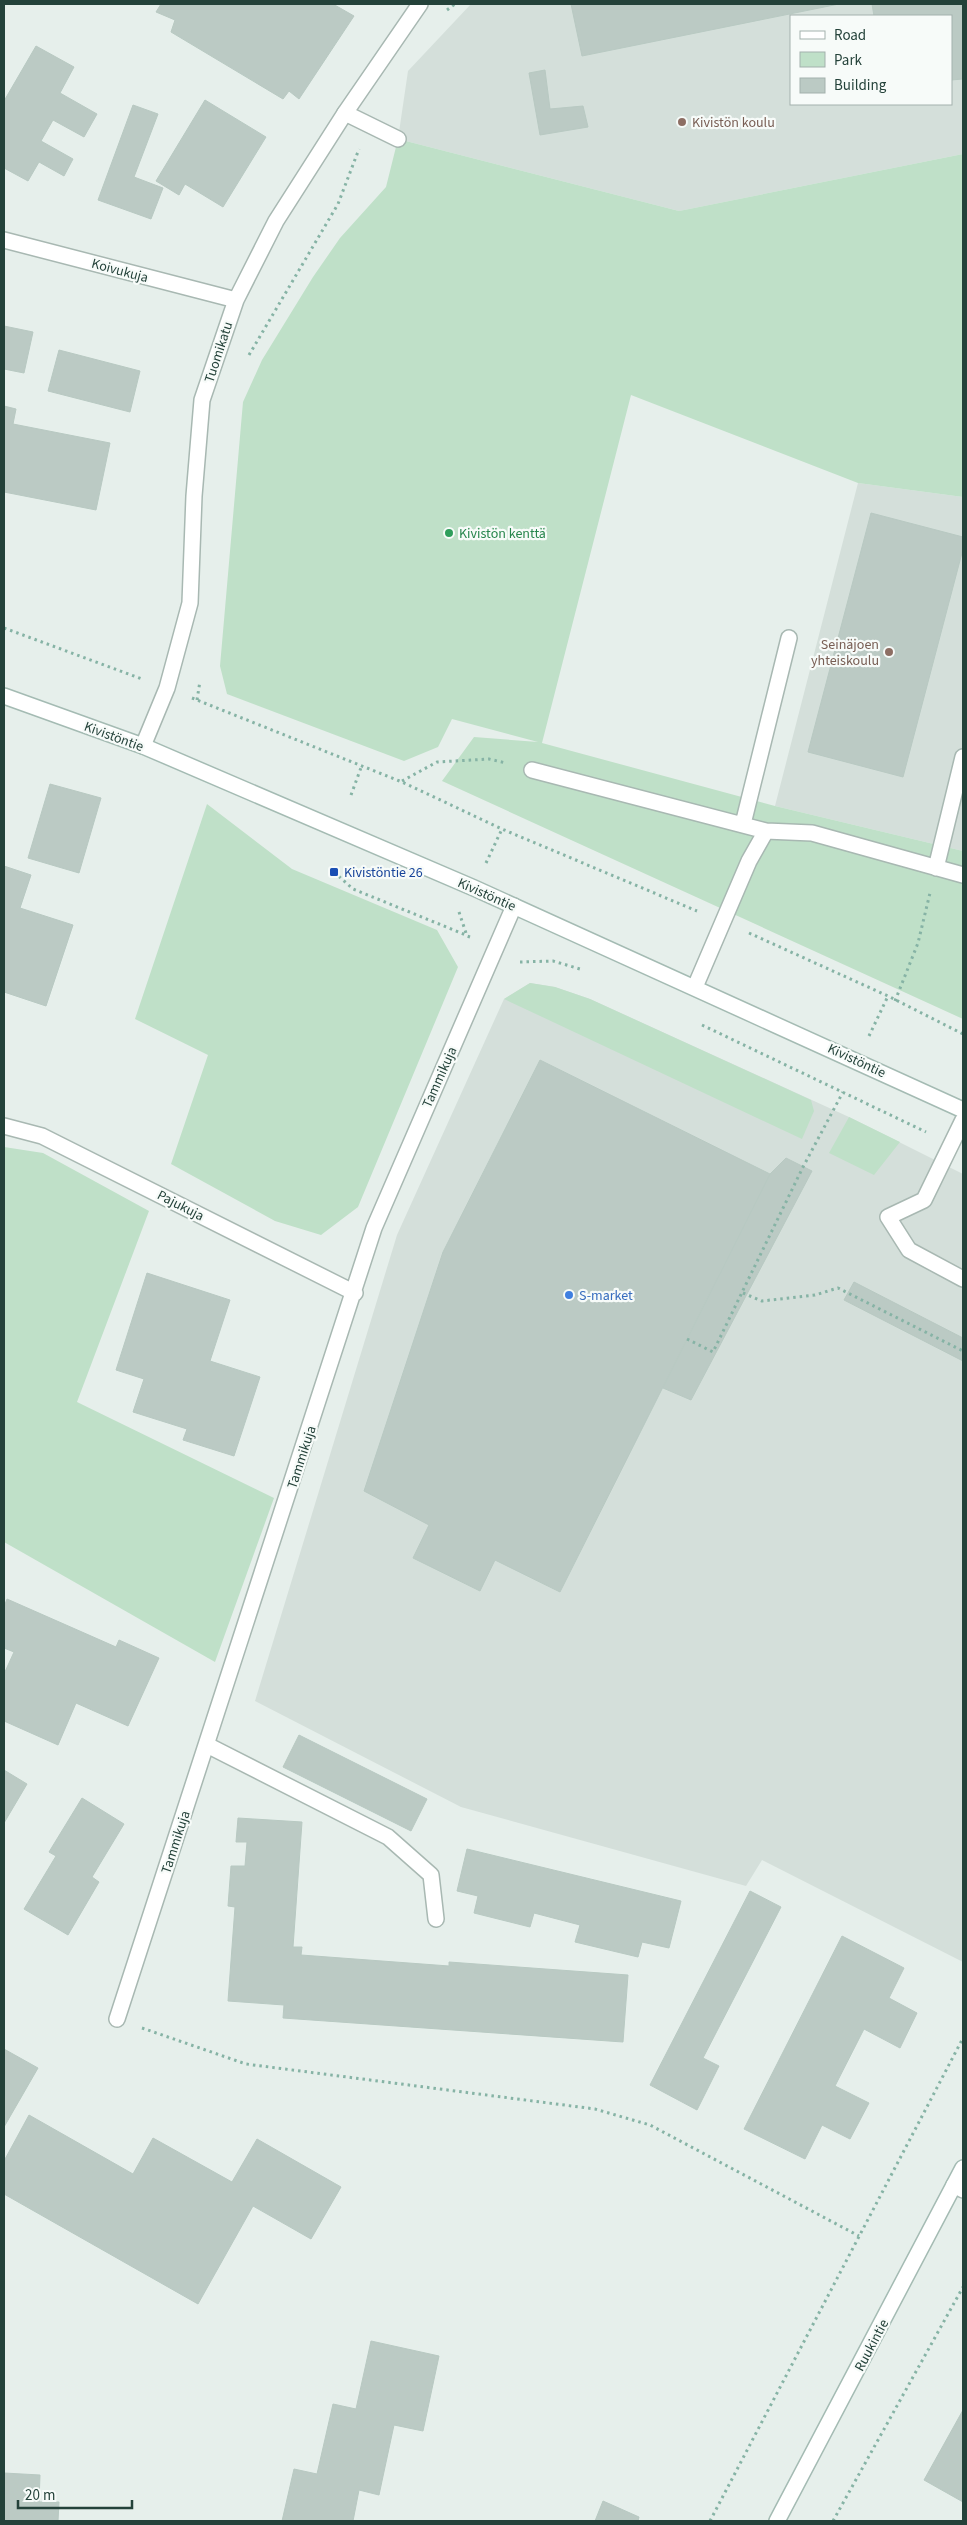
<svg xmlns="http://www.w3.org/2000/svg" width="967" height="2525" viewBox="0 0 967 2525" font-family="'Source Sans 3',sans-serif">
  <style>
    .built { fill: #d4dfda; fill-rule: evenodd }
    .green { fill: #bfe0c8 }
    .building { fill: #bbcac4; stroke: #b8c9c2 }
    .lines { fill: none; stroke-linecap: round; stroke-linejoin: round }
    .lane-casing { stroke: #a8b8b2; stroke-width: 18 }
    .street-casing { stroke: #a8b8b2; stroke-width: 18 }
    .secondary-casing { stroke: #a4bbb3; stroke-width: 18 }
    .path { stroke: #86b3a5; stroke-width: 3; stroke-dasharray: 2.5 4; stroke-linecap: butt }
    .lane { stroke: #fff; stroke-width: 15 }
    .street { stroke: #fff; stroke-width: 15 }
    .secondary { stroke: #fff; stroke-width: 15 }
    .education-dot { fill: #8d6e63; stroke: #f7fbf9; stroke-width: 2 }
    .leisure-dot { fill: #2e9e5b; stroke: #f7fbf9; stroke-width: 2 }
    .transit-dot { fill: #1a4fb4; stroke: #f7fbf9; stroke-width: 2 }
    .shop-dot { fill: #3f7fe0; stroke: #f7fbf9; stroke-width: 2 }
    .labels { text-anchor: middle; stroke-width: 4.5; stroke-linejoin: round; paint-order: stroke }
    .education-label { font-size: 14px; fill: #785e54; stroke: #f7fbf9; text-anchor: start }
    .street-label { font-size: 14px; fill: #24423a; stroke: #f7fbf9 }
    .leisure-label { font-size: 14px; fill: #27864d; stroke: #f7fbf9; text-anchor: start }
    .transit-label { font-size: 14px; fill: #164399; stroke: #f7fbf9; text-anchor: start }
    .shop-label { font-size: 14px; fill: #366cbe; stroke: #f7fbf9; text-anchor: start }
  </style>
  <rect width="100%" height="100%" fill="#e6efeb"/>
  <path class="built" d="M 471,4 L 963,4 L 963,154 L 679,211 L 398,139 L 408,71 ZM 791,16 L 951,16 L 951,104 L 791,104 Z
    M 858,483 L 963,497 L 963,851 L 775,806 Z
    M 530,983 L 555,987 L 590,999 L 849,1117 L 963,1174 L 963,1962 L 762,1860 L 746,1886 L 461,1807 L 255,1701 L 397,1235 L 504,999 Z"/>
  <path class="green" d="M 398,139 L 679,211 L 963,154 L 963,497 L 858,483 L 631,395 L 542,743 L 775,806 L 963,851 L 963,1019 L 442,781 L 474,737 L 538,742 L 452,719 L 438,747 L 404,761 L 227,694 L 220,666 L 243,402 L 262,360 L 313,277 L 340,238 L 386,187 Z
    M 207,804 L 292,869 L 437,930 L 458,967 L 358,1207 L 321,1235 L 275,1221 L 171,1164 L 208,1055 L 135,1019 Z
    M 530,983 L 555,987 L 590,999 L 811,1100 L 814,1111 L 802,1139 L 504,999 Z
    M 849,1117 L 900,1142 L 874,1175 L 829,1153 Z
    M 4,1147 L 43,1153 L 149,1211 L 77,1402 L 274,1498 L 215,1662 L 4,1542 Z"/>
  <path class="building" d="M 161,4 L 333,4 L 354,16 L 299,99 L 289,91 L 283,99 L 171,32 L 175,20 L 156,12 Z
    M 571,4 L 839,4 L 582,56 Z
    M 872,4 L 963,4 L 963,79 L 951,80 L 951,16 L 874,16 Z
    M 36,46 L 74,67 L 60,93 L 97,114 L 84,137 L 53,120 L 41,141 L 73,159 L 64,176 L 39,162 L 28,181 L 4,168 L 4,101 Z
    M 545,70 L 550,109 L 583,106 L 588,127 L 540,135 L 529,73 Z
    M 205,100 L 266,137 L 223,207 L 185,184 L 179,195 L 156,181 Z
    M 133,105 L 158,114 L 134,177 L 163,188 L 151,219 L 98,200 Z
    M 4,326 L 33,332 L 24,373 L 4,369 Z
    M 59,350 L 140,371 L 130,412 L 48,391 Z
    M 4,406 L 16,409 L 13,424 L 110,443 L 96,510 L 4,492 Z
    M 871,513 L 963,537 L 963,549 L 903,777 L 808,752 Z
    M 50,784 L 101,798 L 79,873 L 28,858 Z
    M 4,866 L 31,875 L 20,908 L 73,925 L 46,1006 L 4,992 Z
    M 540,1060 L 770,1174 L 560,1592 L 495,1560 L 480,1591 L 413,1558 L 429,1525 L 364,1491 L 443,1252 Z
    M 786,1158 L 812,1171 L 691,1400 L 663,1388 L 770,1174 Z
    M 147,1273 L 230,1300 L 210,1361 L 260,1377 L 234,1456 L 183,1440 L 187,1429 L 133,1412 L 144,1379 L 116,1370 Z
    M 854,1282 L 963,1338 L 963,1361 L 844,1300 Z
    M 7,1599 L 116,1647 L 119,1640 L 159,1658 L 128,1726 L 76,1703 L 58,1745 L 4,1721 L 4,1674 L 14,1652 L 4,1648 L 4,1607 Z
    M 299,1735 L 427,1799 L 411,1831 L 283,1767 Z
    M 4,1770 L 27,1784 L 4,1823 Z
    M 82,1798 L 124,1824 L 92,1877 L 99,1882 L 68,1935 L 24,1909 L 56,1856 L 49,1852 Z
    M 238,1818 L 302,1822 L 293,1947 L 302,1947 L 301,1955 L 449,1966 L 449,1962 L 628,1975 L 623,2042 L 283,2018 L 284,2005 L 228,2001 L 235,1907 L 228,1906 L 231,1866 L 245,1866 L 247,1842 L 236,1842 Z
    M 467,1849 L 681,1901 L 669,1948 L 642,1942 L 638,1957 L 575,1942 L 580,1925 L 534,1913 L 530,1927 L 474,1913 L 478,1896 L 457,1891 Z
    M 750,1891 L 781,1907 L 703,2058 L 719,2066 L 697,2110 L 650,2085 Z
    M 842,1936 L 904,1968 L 889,1998 L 917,2013 L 900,2048 L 864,2029 L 835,2086 L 869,2103 L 850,2139 L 822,2125 L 805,2159 L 744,2129 Z
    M 4,2049 L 38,2068 L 4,2127 Z
    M 29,2115 L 133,2174 L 153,2138 L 232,2182 L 257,2139 L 341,2187 L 311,2239 L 253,2206 L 198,2304 L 4,2194 L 4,2161 Z
    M 371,2341 L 439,2356 L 423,2431 L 394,2425 L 379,2495 L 359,2490 L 353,2521 L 282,2521 L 294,2469 L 317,2474 L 333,2404 L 356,2409 Z
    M 963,2410 L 963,2502 L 924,2480 Z
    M 4,2473 L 40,2475 L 39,2502 L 59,2502 L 58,2521 L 4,2521 Z
    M 603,2501 L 639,2517 L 638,2521 L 595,2521 Z"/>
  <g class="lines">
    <defs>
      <path id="lane" d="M 345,113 L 398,139
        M 532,770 L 766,831 L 812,833 L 963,875
        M 743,824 L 789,638
        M 936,868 L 963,757
        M 695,987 L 749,861 L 766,831
        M 963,1120 L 924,1200 L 888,1217 L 909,1250 L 963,1279
        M 207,1745 L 388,1837 L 431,1875 L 436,1919"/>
      <path id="street" d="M 4,240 L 236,300
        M 143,746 L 167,688 L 190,603 L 194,496 L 202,400 L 236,300 L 276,221 L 345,113 L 420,4
        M 4,1126 L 42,1136 L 355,1293
        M 117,2019 L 374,1228 L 514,906
        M 954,2185 L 963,2190"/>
      <path id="secondary" d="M 4,696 L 143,746 L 474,888 L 963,1110
        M 777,2521 L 963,2168"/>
    </defs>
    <use href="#lane" class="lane-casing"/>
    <use href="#street" class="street-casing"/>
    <use href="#secondary" class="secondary-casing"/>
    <path class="path" d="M 447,10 L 455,4
      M 249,355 L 338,204 L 359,149
      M 4,628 L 142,679
      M 192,698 L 402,782 L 502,829 L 697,911
      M 197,700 L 200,681
      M 402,781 L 437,762 L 489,759 L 506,763
      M 351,795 L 362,765
      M 486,863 L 502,829
      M 334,872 L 353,889 L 466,935
      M 459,912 L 467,936 L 470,937
      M 749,933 L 888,996 L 963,1034
      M 520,962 L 553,961 L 580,969
      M 895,1001 L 918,943 L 930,893
      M 702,1025 L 926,1132
      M 869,1036 L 888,996
      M 743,1293 L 762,1301 L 815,1295 L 838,1288 L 963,1351
      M 687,1339 L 713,1352 L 803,1167 L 843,1092
      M 142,2028 L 246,2064 L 595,2109 L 650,2125 L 859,2236
      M 710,2521 L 963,2038
      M 833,2521 L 963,2287"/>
    <use href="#lane" class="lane"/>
    <use href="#street" class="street"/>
    <use href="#secondary" class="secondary"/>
  </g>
  <g class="education-dot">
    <circle cx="682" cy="122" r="5"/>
    <circle cx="889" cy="652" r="5"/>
  </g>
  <circle class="leisure-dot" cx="449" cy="533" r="5"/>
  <rect class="transit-dot" x="329" y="867" width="10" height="10" rx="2.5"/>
  <circle class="shop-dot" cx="569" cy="1295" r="5"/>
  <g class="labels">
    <g class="education-label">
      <text x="692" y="127">Kivistön koulu</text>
      <text x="879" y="649" text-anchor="end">Seinäjoen<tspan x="879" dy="16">yhteiskoulu</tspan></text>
    </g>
    <g class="street-label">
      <text transform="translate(120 270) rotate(15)" y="5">Koivukuja</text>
      <text transform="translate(218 352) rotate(-72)" y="5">Tuomikatu</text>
      <text transform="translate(114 736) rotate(20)" y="5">Kivistöntie</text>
      <text transform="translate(487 894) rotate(24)" y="5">Kivistöntie</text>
      <text transform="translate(857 1060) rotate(25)" y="5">Kivistöntie</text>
      <text transform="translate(439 1077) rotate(-66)" y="5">Tammikuja</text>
      <text transform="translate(181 1205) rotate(27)" y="5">Pajukuja</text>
      <text transform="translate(301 1457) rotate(-72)" y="5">Tammikuja</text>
      <text transform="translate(175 1842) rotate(-72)" y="5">Tammikuja</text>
      <text transform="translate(871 2345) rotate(-62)" y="5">Ruukintie</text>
    </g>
    <g class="leisure-label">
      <text x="459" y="538">Kivistön kenttä</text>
    </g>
    <g class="transit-label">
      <text x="344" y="877">Kivistöntie 26</text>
    </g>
    <g class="shop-label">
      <text x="579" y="1300">S-market</text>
    </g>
  </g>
  <rect width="967" height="2525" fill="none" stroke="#24423a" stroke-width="10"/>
  <rect x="790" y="15" width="162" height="90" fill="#f7fbf9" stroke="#a3b1ad"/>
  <rect x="800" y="31" width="25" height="8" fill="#ffffff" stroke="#a3b1ad"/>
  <text x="834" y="40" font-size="15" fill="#24423a">Road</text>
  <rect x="800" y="52" width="25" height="15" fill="#bfe0c8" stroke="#a3b1ad"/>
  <text x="834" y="65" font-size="15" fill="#24423a">Park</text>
  <rect x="800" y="78" width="25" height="15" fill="#bbcac4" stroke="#a3b1ad"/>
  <text x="834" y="90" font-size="15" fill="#24423a">Building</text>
  <path d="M18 2500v8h114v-8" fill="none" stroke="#24423a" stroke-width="2.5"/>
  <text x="25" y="2500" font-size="15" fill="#24423a" stroke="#f7fbf9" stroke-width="4" paint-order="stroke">20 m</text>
</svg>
